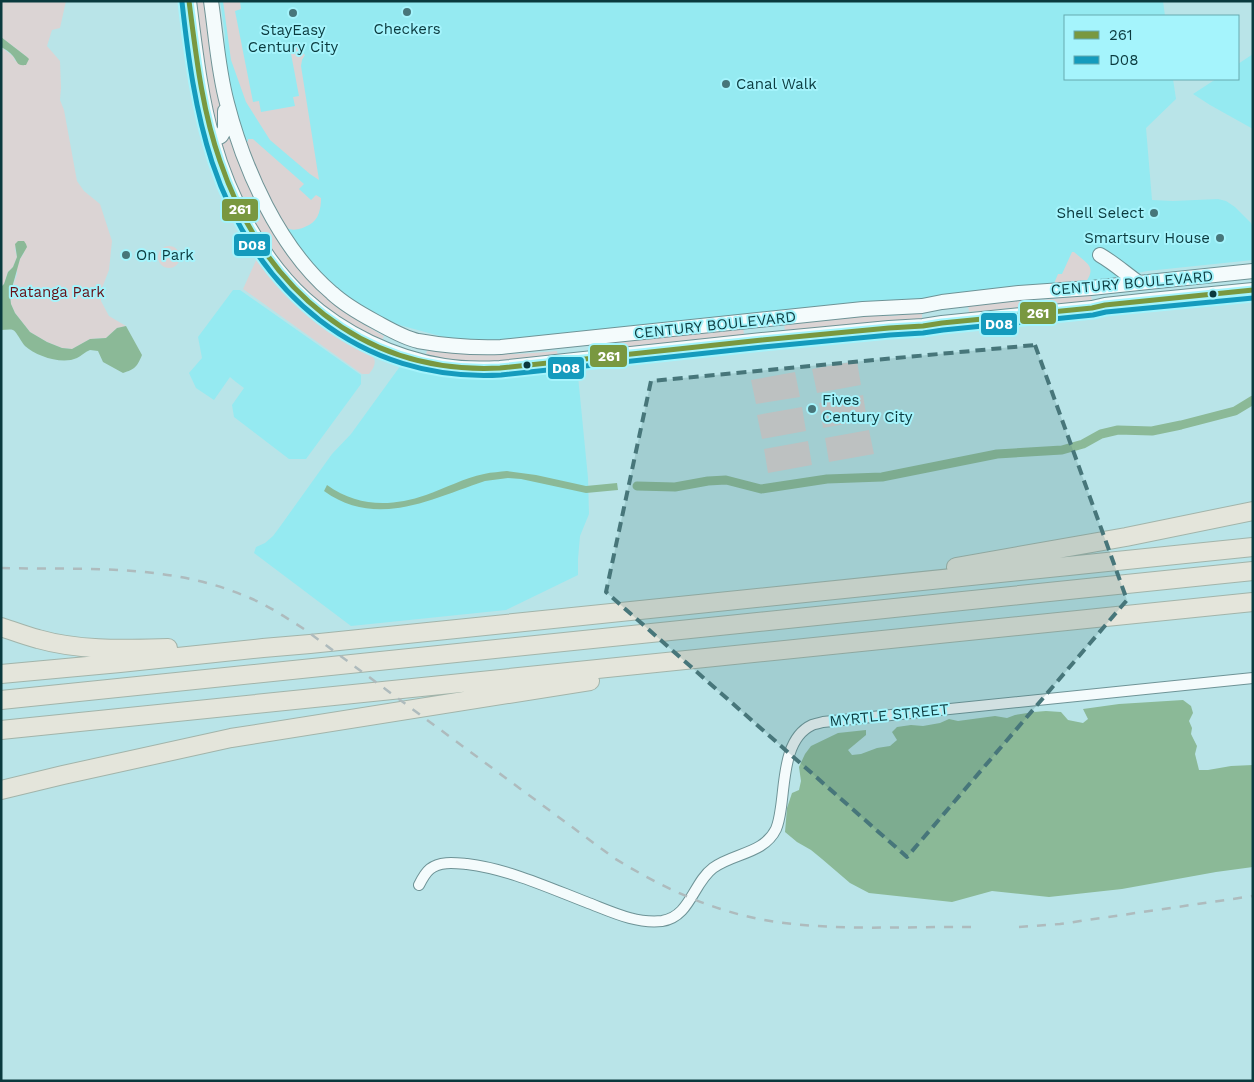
<svg xmlns="http://www.w3.org/2000/svg" width="1254" height="1082" viewBox="0 0 1254 1082" font-family="'Work Sans',sans-serif">
  <style>
    .built { fill: #95eaf1 }
    .green { fill: #dbd4d4 }
    .water { fill: #8bb997 }
    .lines { fill: none; stroke-linecap: round; stroke-linejoin: round }
    .canal { stroke: #8bb997; stroke-width: 9 }
    .minor-casing { stroke: #6e9396; stroke-width: 12 }
    .secondary-casing { stroke: #6e9396; stroke-width: 16 }
    .motorway-casing { stroke: #a2b4aa; stroke-width: 20 }
    .minor { stroke: #f4fbfc; stroke-width: 10 }
    .secondary { stroke: #f4fbfc; stroke-width: 14 }
    .motorway { stroke: #e4e5db; stroke-width: 18 }
    .rail { stroke: #aebbbd; stroke-width: 2.5; stroke-dasharray: 9 9; stroke-linecap: butt }
    .bus-1-casing { stroke: #a5f4fc; stroke-width: 9 }
    .bus-2-casing { stroke: #a5f4fc; stroke-width: 9 }
    .bus-1 { stroke: #799840; stroke-width: 5 }
    .bus-2 { stroke: #149bbd; stroke-width: 5 }
    .marked { fill: #47767a; fill-opacity: 0.2; stroke: #47767a; stroke-width: 4; stroke-dasharray: 10 6; stroke-linejoin: round }
    .poi-dot { fill: #47767a; stroke: #a5f4fc; stroke-width: 2 }
    .bus-dot { fill: #0a3a3e; stroke: #a5f4fc; stroke-width: 2 }
    .labels { text-anchor: middle; stroke-width: 4; stroke-linejoin: round; paint-order: stroke }
    .poi-label { font-size: 15px; fill: #0a3a3e; stroke: #a5f4fc; text-anchor: start }
    .street-label { font-size: 15px; fill: #0a3a3e; stroke: #a5f4fc }
    .park-label { font-size: 15px; fill: #671117; stroke: #a5f4fc }
    .line-badge { stroke: #a5f4fc; stroke-width: 2 }
    .badge-label { font-size: 14px; text-anchor: middle; font-weight: bold; fill: #fff }
  </style>
  <rect width="100%" height="100%" fill="#b9e4e8"/>
  <path class="built" d="M 220,1 L 1163,1 L 1165,16 L 1065,16 L 1065,79 L 1173,79 L 1176,99 L 1146,128 L 1152,200 L 1173,201 L 1218,199 L 1226,201 L 1235,207 L 1251,223 L 1253,228 L 1253,260 L 1147,271 L 1110,279 L 1053,286 L 502,343 L 469,343 L 436,335 L 392,323 L 384,319 L 335,290 L 290,237 L 249,160 L 224,67 L 225,35 Z
    M 1253,54 L 1253,129 L 1210,105 L 1193,94 L 1216,79 L 1238,79 L 1238,64 Z
    M 233,290 L 240,290 L 361,375 L 361,384 L 306,459 L 289,459 L 234,417 L 232,405 L 244,388 L 236,382 L 230,377 L 214,400 L 196,388 L 189,373 L 202,358 L 198,337 Z
    M 409,362 L 570,367 L 575,371 L 578,376 L 588,478 L 589,514 L 580,536 L 578,559 L 578,575 L 506,610 L 351,626 L 254,553 L 256,547 L 265,543 L 273,536 L 279,528 L 332,454 L 351,434 L 401,365 Z"/>
  <path class="green" d="M 1,1 L 66,1 L 60,28 L 52,30 L 47,46 L 60,61 L 61,88 L 60,100 L 64,110 L 77,181 L 84,191 L 100,204 L 112,241 L 109,270 L 102,288 L 101,301 L 109,316 L 126,326 L 117,328 L 106,338 L 90,339 L 72,349 L 62,348 L 47,342 L 30,332 L 15,313 L 11,304 L 10,295 L 17,274 L 17,268 L 20,259 L 24,253 L 24,241 L 18,241 L 15,249 L 17,257 L 13,267 L 8,272 L 4,284 L 1,287 L 1,47 L 14,57 L 15,61 L 27,57 L 1,37 Z
    M 193,1 L 206,1 L 221,103 L 307,277 C 315,285 322,294 330,300 C 347,315 365,325 384,336 L 381,342 L 340,320 L 309,295 L 293,278 L 276,257 L 249,213 L 236,187 L 225,158 L 208,106 Z
    M 223,1 L 240,1 L 241,9 L 235,11 L 253,102 L 259,101 L 261,112 L 295,106 L 293,97 L 299,96 L 289,43 L 291,42 L 305,55 L 302,60 L 301,66 L 319,180 L 310,174 L 270,140 L 246,102 L 231,60 Z
    M 248,139 L 253,139 L 304,184 L 299,189 L 311,200 L 316,195 L 321,198 C 321,208 319,220 309,225 C 303,228 294,232 287,228 C 273,221 252,160 245,143 L 248,141 Z
    M158 257a11 11 0 1 1 22 0a11 11 0 1 1-22 0Z
    M 1072,252 L 1074,252 C 1086,263 1097,266 1086,282 L 1053,286 L 1058,274 L 1062,274 Z
    M 258,256 C 277,285 301,312 331,331 C 338,336 346,341 354,345 C 359,348 367,350 371,354 C 378,361 374,368 369,374 L 362,374 L 243,289 Z
    M 1091,295 L 1092,301 L 969,312 L 968,305 L 1012,299 L 1042,300 Z
    M 922,313 L 922,320 L 785,331 L 784,323 L 865,314 L 891,316 Z
    M 743,327 L 744,334 L 740,337 L 700,344 L 660,343 L 606,349 L 605,342 Z
    M 428,348 C 448,350 467,353 487,354 C 510,355 534,353 557,351 L 558,357 C 539,359 519,363 500,363 C 475,364 450,360 426,354 Z
    M 857,361 L 861,385 L 817,393 L 812,369 Z
    M 795,372 L 800,397 L 756,404 L 751,380 Z
    M 863,395 L 867,420 L 823,428 L 819,403 Z
    M 802,407 L 806,431 L 762,439 L 757,415 Z
    M 869,430 L 874,454 L 829,462 L 825,438 Z
    M 808,441 L 812,465 L 768,473 L 764,449 Z"/>
  <path class="water" d="M 1,37 L 27,57 L 29,59 L 26,65 C 16,66 18,62 13,56 C 10,52 5,49 1,47 Z
    M 18,241 L 24,241 L 26,244 L 27,247 L 20,259 L 10,295 L 11,304 L 15,313 L 30,332 L 47,342 L 62,348 L 72,349 L 90,339 L 106,338 L 117,328 L 126,326 L 142,355 C 137,367 135,369 123,373 L 103,362 L 98,351 L 90,350 C 85,352 81,356 77,358 C 62,365 36,356 25,346 C 21,342 17,332 13,330 C 10,329 5,330 1,330 L 1,287 L 4,284 L 8,272 L 13,267 L 17,257 L 15,244 Z
    M 507,471 L 536,475 L 586,486 L 617,483 L 618,490 L 586,493 L 521,479 L 508,478 L 485,481 C 431,499 377,529 324,491 L 327,485 C 358,507 391,507 426,495 C 446,488 464,478 484,474 C 492,472 500,472 507,471 Z
    M 1183,700 L 1191,706 L 1193,713 L 1189,721 L 1192,728 L 1191,734 L 1197,746 L 1195,754 L 1199,770 L 1208,770 L 1231,766 L 1253,765 L 1253,867 L 1216,872 L 1122,889 L 1049,897 L 992,891 L 952,902 L 869,893 L 850,883 L 822,859 L 811,850 L 797,842 L 785,832 L 787,808 L 792,793 L 799,790 L 801,781 L 799,767 L 805,754 L 811,746 L 838,733 L 866,730 L 866,735 L 848,750 L 852,755 L 861,754 L 877,748 L 890,746 L 897,740 L 892,732 L 897,727 L 911,725 L 923,726 L 940,723 L 949,719 L 958,721 L 995,716 L 1007,718 L 1015,715 L 1034,712 L 1046,711 L 1061,712 L 1068,720 L 1083,723 L 1088,719 L 1083,709 L 1119,704 Z"/>
  <g class="lines">
    <path class="canal" d="M 637,486 L 675,487 L 708,481 L 726,480 L 761,489 L 827,479 L 882,477 L 997,454 L 1062,450 L 1083,444 L 1101,434 L 1118,430 L 1152,431 L 1181,425 L 1235,411 L 1253,400"/>
    <defs>
      <path id="minor" d="M 419,885 C 422,879 425,873 430,869 C 440,861 455,863 467,864 C 508,869 547,887 586,902 C 610,911 635,924 662,921 C 690,917 693,883 713,868 C 733,853 764,854 776,829 C 779,822 780,814 781,807 C 785,781 784,738 812,725 C 815,724 819,723 823,722 L 1253,678"/>
      <path id="secondary" d="M 189,1 C 195,47 200,95 213,140 C 229,197 261,259 305,299 C 342,333 394,358 444,366 C 462,369 482,369 500,368 L 762,340 L 889,328 L 923,326 L 942,323 L 1092,308 L 1105,305 L 1151,300 L 1253,290
        M 211,1 C 216,35 218,70 227,103 C 244,169 279,248 332,293 C 345,305 361,314 376,322 C 389,329 404,338 418,341 C 446,346 473,348 501,347 L 863,309 L 922,306 L 942,302 L 1019,293 L 1091,288 L 1253,271
        M 213,140 L 221,136 L 225,129 L 225,111
        M 1100,255 C 1114,263 1126,274 1139,283"/>
      <path id="motorway" d="M 956,567 L 1126,537 L 1253,511
        M 1,627 C 13,631 26,636 38,639 C 80,651 125,649 168,648
        M 1,674 L 120,663 L 263,648 L 310,644 L 1253,547
        M 1,700 L 1253,571
        M 1,730 L 1253,602
        M 1,790 L 63,775 L 231,738 L 590,681"/>
    </defs>
    <use href="#minor" class="minor-casing"/>
    <use href="#secondary" class="secondary-casing"/>
    <use href="#motorway" class="motorway-casing"/>
    <use href="#minor" class="minor"/>
    <use href="#secondary" class="secondary"/>
    <use href="#motorway" class="motorway"/>
    <path class="rail" d="M 1,568 C 83,570 167,563 245,596 C 266,604 285,617 304,629 L 614,858 C 661,887 710,910 764,920 C 833,932 907,926 977,927
      M 1019,927 L 1060,924 L 1253,896"/>
    <defs>
      <path id="bus-1" d="M 189,1 C 196,55 202,110 220,161 C 263,288 362,375 500,368 L 762,340 L 889,328 L 923,326 L 942,323 L 1092,308 L 1105,305 L 1253,290"/>
      <path id="bus-2" d="M 182,2 C 188,56 195,110 212,162 C 255,292 360,383 501,375 L 763,347 L 890,335 L 923,333 L 943,330 L 1093,315 L 1106,312 L 1253,298"/>
    </defs>
    <use href="#bus-1" class="bus-1-casing"/>
    <use href="#bus-2" class="bus-2-casing"/>
    <use href="#bus-1" class="bus-1"/>
    <use href="#bus-2" class="bus-2"/>
  </g>
  <path class="marked" d="M 1035,345 L 1127,600 L 907,857 L 606,592 L 651,381 Z"/>
  <g class="poi-dot">
    <circle cx="407" cy="12" r="5"/>
    <circle cx="293" cy="13" r="5"/>
    <circle cx="726" cy="84" r="5"/>
    <circle cx="1154" cy="213" r="5"/>
    <circle cx="1220" cy="238" r="5"/>
    <circle cx="126" cy="255" r="5"/>
    <circle cx="812" cy="409" r="5"/>
  </g>
  <g class="bus-dot">
    <circle cx="1213" cy="294" r="4.5"/>
    <circle cx="527" cy="365" r="4.5"/>
  </g>
  <g class="labels">
    <g class="poi-label">
      <text x="407" y="34" text-anchor="middle">Checkers</text>
      <text x="293" y="35" text-anchor="middle">StayEasy<tspan x="293" dy="17">Century City</tspan></text>
      <text x="736" y="89">Canal Walk</text>
      <text x="1144" y="218" text-anchor="end">Shell Select</text>
      <text x="1210" y="243" text-anchor="end">Smartsurv House</text>
      <text x="136" y="260">On Park</text>
      <text x="822" y="405">Fives<tspan x="822" dy="17">Century City</tspan></text>
    </g>
    <g class="street-label">
      <text transform="translate(1132 283) rotate(-5)" y="5">CENTURY BOULEVARD</text>
      <text transform="translate(715 325) rotate(-6)" y="5">CENTURY BOULEVARD</text>
      <text transform="translate(889 715) rotate(-6)" y="5">MYRTLE STREET</text>
    </g>
    <g class="park-label">
      <text x="57" y="297">Ratanga Park</text>
    </g>
  </g>
  <g class="line-badge">
    <rect x="221" y="198" width="38" height="24" rx="5" fill="#799840"/>
    <rect x="233" y="233" width="38" height="24" rx="5" fill="#149bbd"/>
    <rect x="1019" y="301" width="38" height="24" rx="5" fill="#799840"/>
    <rect x="980" y="312" width="38" height="24" rx="5" fill="#149bbd"/>
    <rect x="589" y="344" width="39" height="24" rx="5" fill="#799840"/>
    <rect x="547" y="356" width="38" height="24" rx="5" fill="#149bbd"/>
  </g>
  <g class="badge-label">
    <text x="240" y="214">261</text>
    <text x="252" y="250">D08</text>
    <text x="1038" y="318">261</text>
    <text x="999" y="329">D08</text>
    <text x="609" y="361">261</text>
    <text x="566" y="373">D08</text>
  </g>
  <rect width="1254" height="1082" fill="none" stroke="#0a3a3e" stroke-width="5"/>
  <rect x="1064" y="15" width="175" height="65" fill="#a5f4fc" stroke="#67aab0"/>
  <rect x="1074" y="31" width="25" height="8" fill="#799840" stroke="#67aab0"/>
  <text x="1109" y="40" font-size="15" fill="#0a3a3e">261</text>
  <rect x="1074" y="56" width="25" height="8" fill="#149bbd" stroke="#67aab0"/>
  <text x="1109" y="65" font-size="15" fill="#0a3a3e">D08</text>
</svg>
